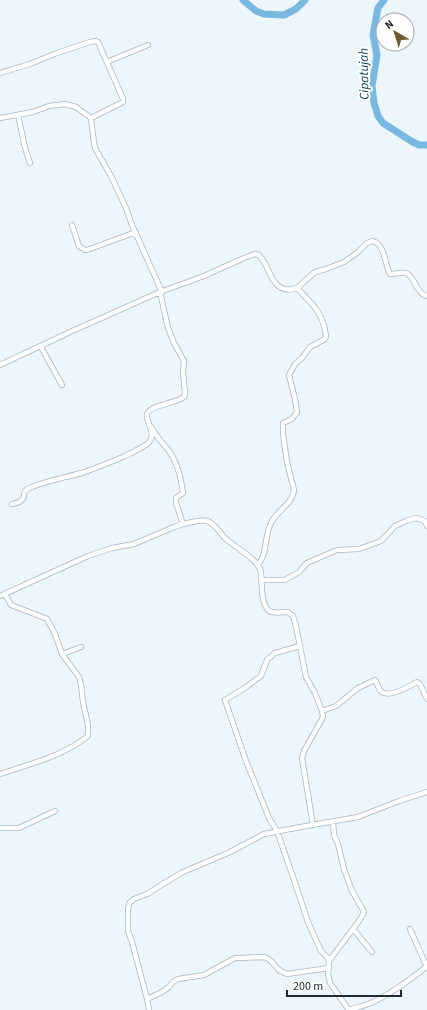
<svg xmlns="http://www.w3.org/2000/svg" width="427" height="1010" viewBox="0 0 427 1010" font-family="'Source Sans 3',sans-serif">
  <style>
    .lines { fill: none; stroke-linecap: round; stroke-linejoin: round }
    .river { stroke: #78b9e2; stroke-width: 7 }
    .minor-casing { stroke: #a3b8c6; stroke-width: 6 }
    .minor { stroke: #fff; stroke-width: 4.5 }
    .labels { text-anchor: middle; stroke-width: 4; stroke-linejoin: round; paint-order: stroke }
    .water-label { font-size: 13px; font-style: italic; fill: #043d58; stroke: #fff }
  </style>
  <rect width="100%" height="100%" fill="#edf6fc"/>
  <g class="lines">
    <path class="river" d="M 243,0 L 256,11 L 264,14 L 284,15 L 296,9 L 305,0
      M 384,0 L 378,8 L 373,35 L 377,55 L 372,86 L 374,103 L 378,116 L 383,123 L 411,141 L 419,145 L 427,145"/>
    <defs>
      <path id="minor" d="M 107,62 L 148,45
        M 0,73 L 30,64 L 57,53 L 90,42 L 96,41 L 98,42 L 123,99 L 123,102 L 91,118
        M 18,115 L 25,148 L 30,163
        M 0,118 L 33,112 L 49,106 L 65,104 L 76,107 L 91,118 L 94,143 L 95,148 L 111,176 L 126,208 L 132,225 L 162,292
        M 72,225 L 79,246 L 85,250 L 87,250 L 136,232
        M 297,288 L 315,272 L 326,269 L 344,262 L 358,252 L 367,243 L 373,241 C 386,246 384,263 390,274 C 395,274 401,272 406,273 C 416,277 415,293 427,296
        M 41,347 L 62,385
        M 0,365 L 70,332 L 160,292 L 204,276 L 244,258 L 255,254 L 259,255 C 272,269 271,296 297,288 C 312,304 324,313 326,337 L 325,339 L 310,347 L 302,358 L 295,364 L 289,375 L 295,399 L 297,412 L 292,419 L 283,423 L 283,434 L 287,462 L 294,490 C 293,504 277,510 271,523 C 264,536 268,553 258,565
        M 12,504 C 17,503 22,502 24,497 C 24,496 24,495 24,494 C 25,490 29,488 32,487 C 49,480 68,477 85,472 C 98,467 111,462 123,457 C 131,453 140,449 147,444 C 160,434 142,419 148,412 C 153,405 176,403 184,397 L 185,394 L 183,371 L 184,361 L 174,343 L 168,328 L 160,292
        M 183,524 C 190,523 200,519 207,521 C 214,523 219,531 223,536 C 233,547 258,558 261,572 C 262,581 260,610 272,612 C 277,613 283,612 288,612 L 293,616 L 296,626 L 306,677 L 315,693 L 322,711 L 323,716 L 322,719 L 304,751 L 302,758 L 313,825
        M 262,580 L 285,580 L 299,572 L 307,563 L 337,550 L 359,549 L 381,541 L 395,526 L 406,521 L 416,518 L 425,521 L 427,526
        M 0,596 L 88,556 L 112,548 L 134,544 L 174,527 L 183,524 L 176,503 L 176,498 L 183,493 C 181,478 178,463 169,451 C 163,443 156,437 152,428
        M 300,646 L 275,653 L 267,660 L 261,676 L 246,687 L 225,700 L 246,761 L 269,818 L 277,831 L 294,880 L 308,922 L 321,951 L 328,958 L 329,961
        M 62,654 L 81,647
        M 322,711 L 336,706 L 358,688 L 375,680 L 376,681 C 377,684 379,690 382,692 C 389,698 410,686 417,682 L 420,684 L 427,699
        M 0,774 C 30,764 63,756 88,736 L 88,725 L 83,702 L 81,685 L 79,677 L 62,654 L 55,634 L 47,619 L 45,618 L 11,605 L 5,594
        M 333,822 L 334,835 L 338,844 L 344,869 L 352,891 L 363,910 L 364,913 L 359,921 L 329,961 L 328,974 L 330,983 L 349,1010
        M 0,828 L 19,828 L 55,811
        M 410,929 L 427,967
        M 354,930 L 372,952
        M 147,999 L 132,942 L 128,931 L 128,908 L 130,902 L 134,899 L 147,894 L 163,884 L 183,872 L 228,853 L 264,834 L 295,828 L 358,817 L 399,801 L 427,792
        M 149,1010 L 147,999 L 162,992 L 169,987 L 173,982 L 178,979 L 204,975 L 235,958 L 238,958 L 265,957 L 271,961 L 279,970 L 287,974 L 329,968
        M 349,1010 C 357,1007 365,1006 373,1002 C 392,993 410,980 427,966"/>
    </defs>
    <use href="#minor" class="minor-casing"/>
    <use href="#minor" class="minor"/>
  </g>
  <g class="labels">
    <g class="water-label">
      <text transform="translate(363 74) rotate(-91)" y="5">Cipatujah</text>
    </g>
  </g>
  <g transform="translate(395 32) rotate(322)"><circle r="19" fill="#ffffff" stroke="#a6aaac"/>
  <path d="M0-3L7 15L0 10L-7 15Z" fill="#6f5b2a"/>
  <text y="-6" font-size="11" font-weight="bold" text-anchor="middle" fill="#212a2f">N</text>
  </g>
  <path d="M287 990v6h114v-6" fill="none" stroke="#212a2f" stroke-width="2"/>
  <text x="293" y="990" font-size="12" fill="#212a2f" stroke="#ffffff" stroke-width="3" paint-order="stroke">200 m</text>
</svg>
